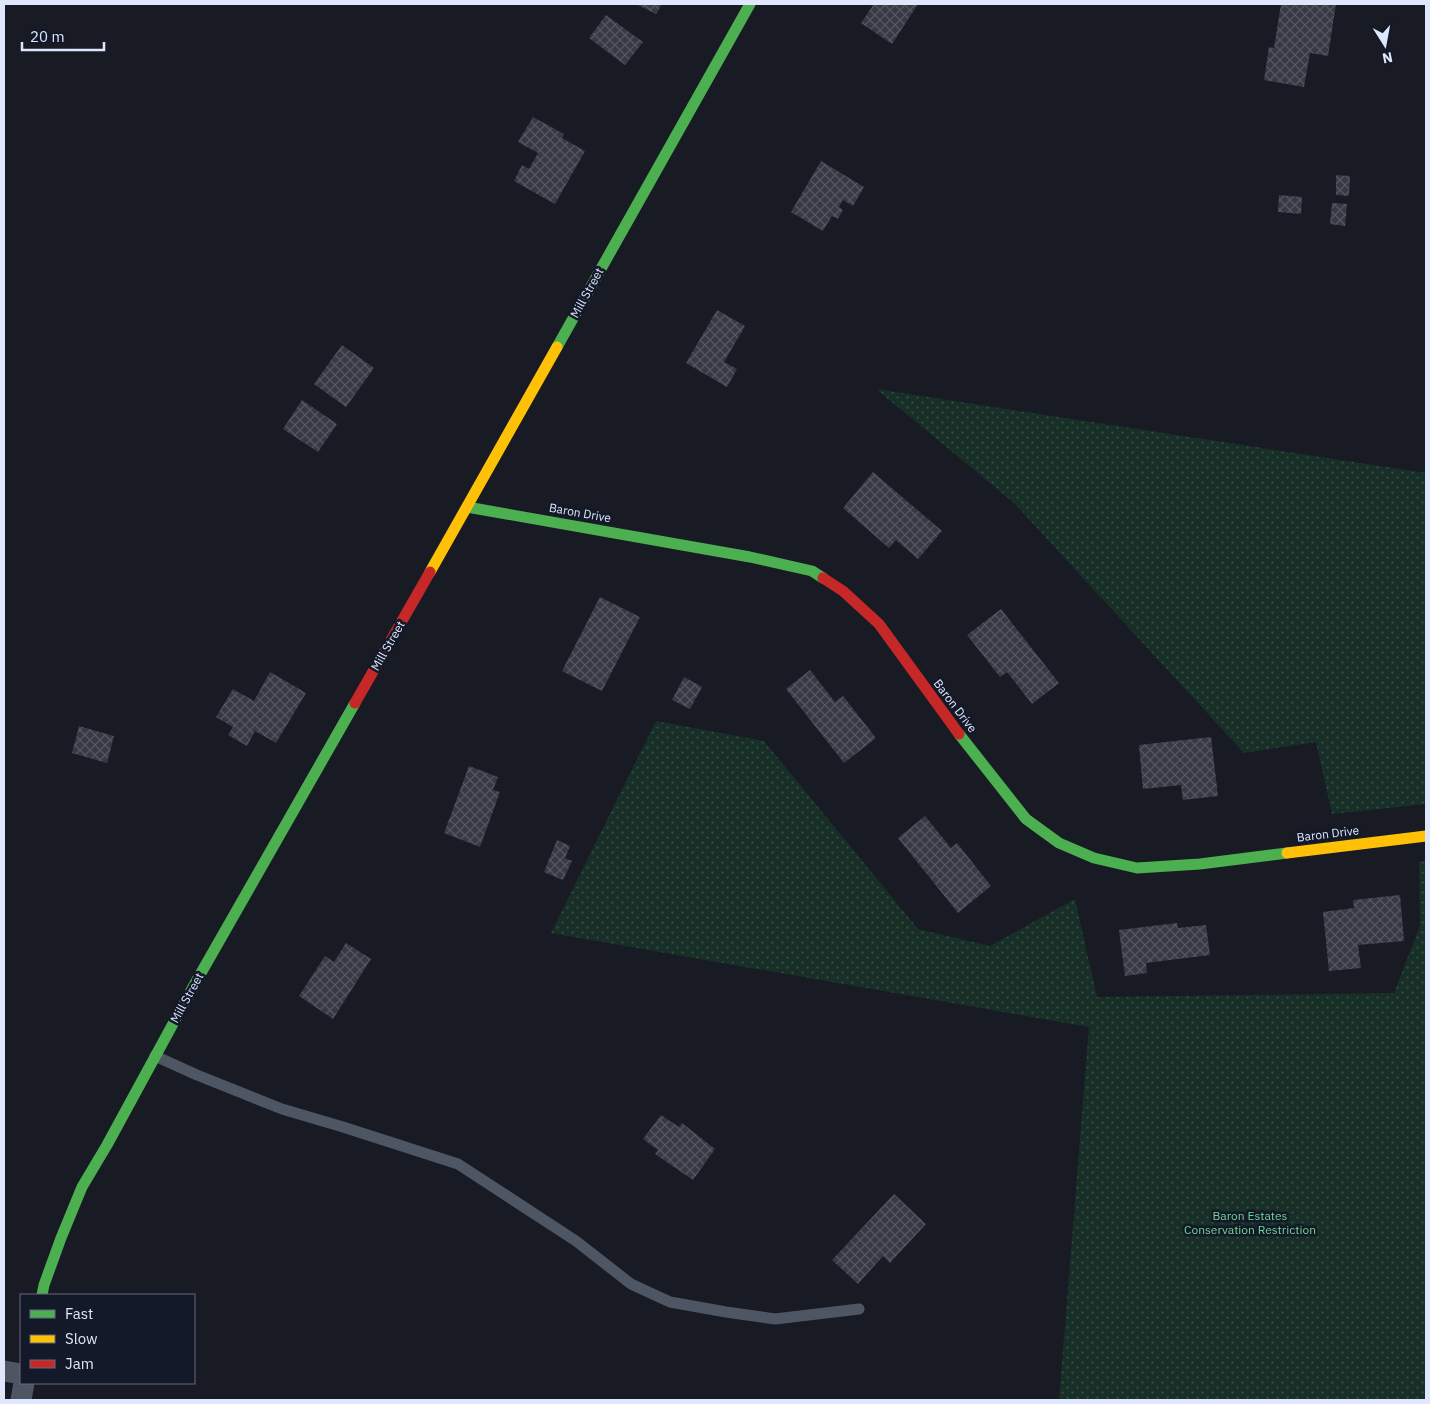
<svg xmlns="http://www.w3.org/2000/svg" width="1430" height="1404" viewBox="0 0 1430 1404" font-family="'IBM Plex Sans',sans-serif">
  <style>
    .park { fill: url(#park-dots) }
    .building { fill: url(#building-cross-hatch) }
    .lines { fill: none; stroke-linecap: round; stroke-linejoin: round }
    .lane { stroke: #4e5663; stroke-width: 11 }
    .street { stroke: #4e5663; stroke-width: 21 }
    .fast { stroke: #4caf50; stroke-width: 11 }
    .slow { stroke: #ffc107; stroke-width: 11 }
    .jam { stroke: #c62828; stroke-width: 11 }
    .labels { text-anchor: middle; stroke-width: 5; stroke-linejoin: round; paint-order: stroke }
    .street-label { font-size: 12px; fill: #dee7fc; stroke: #131929 }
    .park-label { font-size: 12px; fill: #70d792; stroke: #131929 }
  </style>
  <defs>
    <pattern id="park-dots" width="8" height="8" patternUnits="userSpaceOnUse" patternTransform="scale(1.25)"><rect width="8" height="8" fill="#172f26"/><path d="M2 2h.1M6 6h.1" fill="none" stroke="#384d46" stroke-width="1.8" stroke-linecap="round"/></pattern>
    <pattern id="building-cross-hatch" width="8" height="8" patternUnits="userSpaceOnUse" patternTransform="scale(1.25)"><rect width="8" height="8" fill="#373a45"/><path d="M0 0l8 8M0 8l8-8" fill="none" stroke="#545661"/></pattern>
  </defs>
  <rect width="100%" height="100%" fill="#181b24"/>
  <path class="park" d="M 876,389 L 1426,473 L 1426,804 L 1332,814 L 1316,742 L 1244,753 L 1014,503 Z
    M 656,721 L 764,741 L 918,929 L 990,946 L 1075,899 L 1097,997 L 1394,993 L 1420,926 L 1419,862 L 1426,861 L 1426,1400 L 1059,1400 L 1089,1027 L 551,933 Z"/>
  <path class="building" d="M 636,4 L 662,4 L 656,14 Z
    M 874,4 L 918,4 L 892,44 L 861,23 Z
    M 1281,4 L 1336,4 L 1328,56 L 1310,53 L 1304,87 L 1264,80 L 1269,47 L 1274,48 Z
    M 606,15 L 643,42 L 625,65 L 589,38 Z
    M 533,117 L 564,134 L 562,138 L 585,151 L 555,204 L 514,181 L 522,165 L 529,169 L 538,153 L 518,142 Z
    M 821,161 L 864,187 L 853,206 L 843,200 L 839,207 L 843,210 L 838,219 L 832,216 L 823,231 L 791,212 Z
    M 1336,175 L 1350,176 L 1349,196 L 1336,195 Z
    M 1279,195 L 1302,197 L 1301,214 L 1278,212 Z
    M 1332,203 L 1347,204 L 1345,226 L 1330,224 Z
    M 717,310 L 745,326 L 724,362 L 737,369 L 727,387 L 686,363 Z
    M 342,345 L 374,368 L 346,407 L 314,384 Z
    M 302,400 L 337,424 L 318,452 L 283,429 Z
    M 873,472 L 942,531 L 918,559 L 896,540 L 889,548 L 843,508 Z
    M 600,597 L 640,617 L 602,691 L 562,671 Z
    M 1001,609 L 1059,683 L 1032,704 L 1007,672 L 1000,677 L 967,635 Z
    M 810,670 L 835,702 L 843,696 L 876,738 L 844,763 L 786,689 Z
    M 270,672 L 306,693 L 276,743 L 255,731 L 247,746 L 228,735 L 233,727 L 216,717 L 233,689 L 254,701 Z
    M 684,677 L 702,687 L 690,709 L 672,700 Z
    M 79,726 L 114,736 L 107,763 L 72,753 Z
    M 1211,737 L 1218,796 L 1183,800 L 1181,785 L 1143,789 L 1139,745 Z
    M 469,766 L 498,777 L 493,790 L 500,792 L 480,847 L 444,833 Z
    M 925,816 L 951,848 L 957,843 L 991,886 L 958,913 L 898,838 Z
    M 557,840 L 570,846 L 565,858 L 572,861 L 563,880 L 544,872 Z
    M 1400,895 L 1404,941 L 1358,945 L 1361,968 L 1329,971 L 1323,912 L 1354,908 L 1353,900 Z
    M 1177,923 L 1178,928 L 1206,925 L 1210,955 L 1146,963 L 1147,973 L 1125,976 L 1119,930 Z
    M 346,943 L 371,959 L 333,1019 L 299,996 L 325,956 L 334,962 Z
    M 661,1115 L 679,1127 L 682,1123 L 715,1149 L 693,1180 L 655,1154 L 658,1150 L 643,1139 Z
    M 894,1194 L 926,1224 L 890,1263 L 883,1256 L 858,1284 L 832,1260 Z"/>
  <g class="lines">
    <path class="lane" d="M 155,1056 L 197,1075 L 282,1109 L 343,1127 L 458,1164 L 576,1241 L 631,1284 L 670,1302 L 726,1312 L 775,1319 L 859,1309"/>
    <path class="street" d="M 4,1371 L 21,1374
      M 21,1400 L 24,1383"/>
    <path class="fast" d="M 557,347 L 750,4
      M 467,507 L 750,557 L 812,571 L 823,578
      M 959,734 L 1026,819 L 1059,843 L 1094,858 L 1137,868 L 1200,864 L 1287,853
      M 42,1295 L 44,1285 L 61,1238 L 82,1187 L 107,1145 L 193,987 L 355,703"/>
    <path class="slow" d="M 430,572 L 557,347
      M 1287,853 L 1426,836"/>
    <path class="jam" d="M 823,578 L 843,591 L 879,624 L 959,734
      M 355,703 L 430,572"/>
  </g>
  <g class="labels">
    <g class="street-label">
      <text transform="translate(587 293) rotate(-61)" y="4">Mill Street</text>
      <text transform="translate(580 513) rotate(10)" y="4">Baron Drive</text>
      <text transform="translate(388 646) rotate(-60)" y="4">Mill Street</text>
      <text transform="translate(955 706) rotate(53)" y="4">Baron Drive</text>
      <text transform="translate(1328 834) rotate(-7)" y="4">Baron Drive</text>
      <text transform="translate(187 998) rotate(-61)" y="4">Mill Street</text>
    </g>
    <g class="park-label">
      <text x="1250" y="1220">Baron Estates<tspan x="1250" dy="14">Conservation Restriction</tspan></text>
    </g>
  </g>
  <rect width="1430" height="1404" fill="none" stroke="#dee7fc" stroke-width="10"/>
  <rect x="20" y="1294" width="175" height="90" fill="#131929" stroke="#646b7d"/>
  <rect x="30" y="1310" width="25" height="8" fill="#4caf50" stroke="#646b7d"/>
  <text x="65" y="1319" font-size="15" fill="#dee7fc">Fast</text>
  <rect x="30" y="1335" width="25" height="8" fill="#ffc107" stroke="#646b7d"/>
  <text x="65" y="1344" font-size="15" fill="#dee7fc">Slow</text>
  <rect x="30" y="1360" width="25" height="8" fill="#c62828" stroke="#646b7d"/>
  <text x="65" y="1369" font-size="15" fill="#dee7fc">Jam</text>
  <g transform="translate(1385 45) rotate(169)" stroke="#131929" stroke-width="4" paint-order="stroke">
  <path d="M0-4L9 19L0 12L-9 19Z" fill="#dee7fc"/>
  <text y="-8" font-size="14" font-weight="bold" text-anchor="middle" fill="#dee7fc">N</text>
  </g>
  <path d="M22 42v8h82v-8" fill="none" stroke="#dee7fc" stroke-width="2.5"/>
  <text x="30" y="42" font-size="15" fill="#dee7fc" stroke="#131929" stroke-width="4" paint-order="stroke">20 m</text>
</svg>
